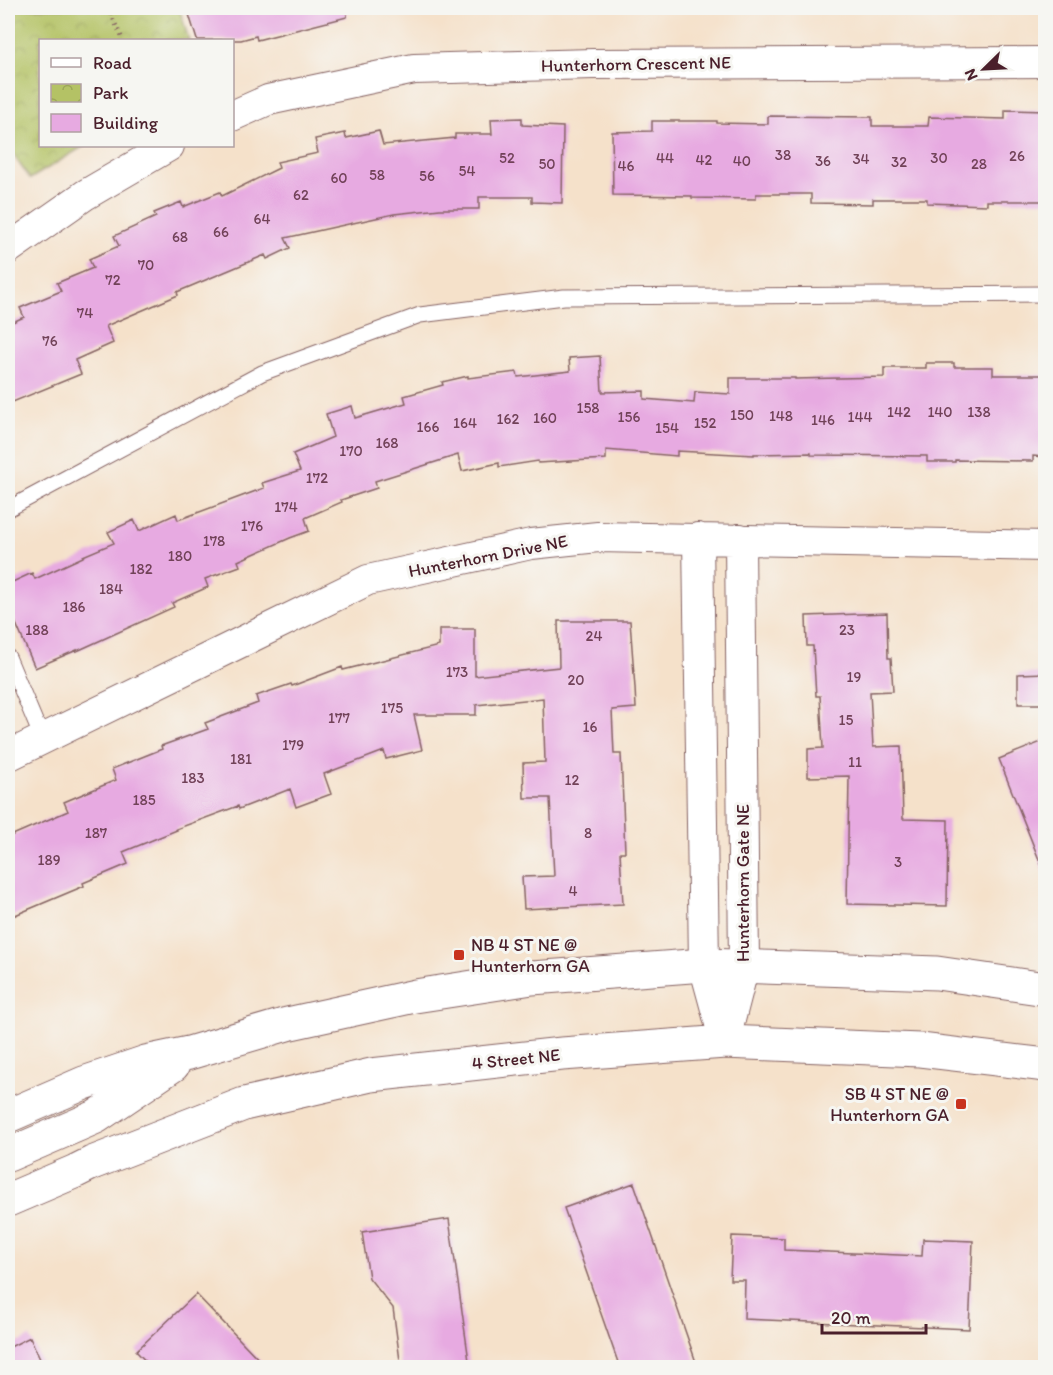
<svg xmlns="http://www.w3.org/2000/svg" width="1053" height="1375" viewBox="0 0 1053 1375" font-family="Itim,sans-serif">
  <style>
    .park { fill: url(#park-crowns); stroke: #7f7048; stroke-width: 1.5 }
    .building { fill: #e7aae1 }
    .lines { fill: none; stroke-linecap: round; stroke-linejoin: round }
    .lane-casing { stroke: #866363; stroke-width: 17 }
    .street-casing { stroke: #866363; stroke-width: 32 }
    .secondary-casing { stroke: #866363; stroke-width: 35 }
    .path { stroke: #866363; stroke-width: 4; stroke-dasharray: 1.5 4.5; stroke-linecap: butt }
    .lane { stroke: #fff; stroke-width: 15 }
    .street { stroke: #fff; stroke-width: 30 }
    .secondary { stroke: #fff; stroke-width: 33 }
    .poi-dot { fill: #c8321e; stroke: #f6f6f2; stroke-width: 2 }
    .labels { text-anchor: middle; stroke-width: 6; stroke-linejoin: round; paint-order: stroke }
    .number-label { font-size: 15px; fill: #714258 }
    .street-label { font-size: 18px; fill: #4a1f2b; stroke: #f6f6f2 }
    .poi-label { font-size: 18px; fill: #4a1f2b; stroke: #f6f6f2; text-anchor: start }
  </style>
  <defs>
    <pattern id="park-crowns" width="20" height="18" patternUnits="userSpaceOnUse" patternTransform="scale(1.5)"><rect width="20" height="18" fill="#b4c265"/><path d="M2 6a3 3 0 1 1 6 0M12 15a3 3 0 1 1 6 0" fill="none" stroke="#9ca658"/></pattern>
  </defs>
  <rect width="100%" height="100%" fill="#f6f6f2"/>
  <filter id="ink" filterUnits="userSpaceOnUse"><feTurbulence type="fractalNoise" baseFrequency=".0167" numOctaves="2"/><feDisplacementMap in="SourceGraphic" scale="12" xChannelSelector="R" yChannelSelector="G"/><feConvolveMatrix kernelMatrix="1 2 1 2 8 2 1 2 1" color-interpolation-filters="sRGB"/></filter>
  <filter id="wash" filterUnits="userSpaceOnUse"><feTurbulence type="fractalNoise" baseFrequency=".008" numOctaves="4" result="noise"/><feDisplacementMap in="SourceGraphic" scale="24" xChannelSelector="R" yChannelSelector="G"/><feGaussianBlur stdDeviation="1.35" result="paint"/><feColorMatrix in="noise" values="0 0 0 0 0 0 0 0 0 0 0 0 0 0 0 0 0 1.4 0 .05"/><feComposite in="paint" operator="in"/></filter>
  <g filter="url(#wash)">
    <rect width="100%" height="100%" fill="#f5e1ca"/>
    <path class="park" d="M 8,8 L 179,8 L 189,40 L 40,40 L 40,146 L 84,146 L 30,179 L 8,147 Z"/>
    <g id="blocks">
      <path class="building" d="M 187,8 L 346,8 L 347,17 L 257,40 L 256,36 L 241,40 L 197,40 Z
        M 1005,110 L 1046,111 L 1046,201 L 987,201 L 987,205 L 927,203 L 927,199 L 873,199 L 873,204 L 811,203 L 811,194 L 756,194 L 756,199 L 692,198 L 692,196 L 613,195 L 612,132 L 652,131 L 652,121 L 717,121 L 717,123 L 768,124 L 768,116 L 872,117 L 872,126 L 928,126 L 929,117 L 1005,119 Z
        M 522,118 L 522,125 L 563,127 L 562,203 L 532,202 L 532,197 L 479,197 L 479,209 L 440,209 L 394,214 L 285,238 L 290,248 L 267,259 L 265,255 L 177,292 L 178,295 L 106,326 L 113,343 L 75,360 L 81,374 L 8,404 L 8,324 L 24,317 L 20,308 L 61,291 L 57,283 L 93,268 L 89,259 L 119,246 L 114,236 L 156,217 L 154,213 L 181,202 L 183,207 L 220,192 L 222,196 L 279,168 L 277,162 L 318,153 L 315,139 L 345,133 L 346,138 L 379,131 L 383,145 L 455,138 L 455,134 L 492,134 L 491,119 Z
        M 600,356 L 602,392 L 644,391 L 644,399 L 694,403 L 695,392 L 730,394 L 730,378 L 795,378 L 795,379 L 884,377 L 884,368 L 926,368 L 926,363 L 954,363 L 954,367 L 993,367 L 993,375 L 1046,375 L 1046,457 L 1033,456 L 1033,461 L 955,460 L 955,462 L 927,462 L 927,456 L 811,455 L 811,453 L 754,454 L 754,455 L 677,451 L 677,456 L 606,450 L 606,459 L 538,463 L 538,461 L 499,467 L 499,463 L 462,471 L 458,455 L 375,481 L 377,488 L 341,500 L 342,502 L 305,518 L 309,531 L 290,538 L 238,561 L 240,566 L 205,579 L 208,587 L 172,603 L 174,607 L 77,651 L 77,650 L 35,668 L 8,605 L 8,584 L 32,573 L 35,579 L 83,557 L 83,556 L 114,543 L 108,532 L 134,520 L 139,531 L 176,514 L 178,520 L 264,488 L 262,483 L 300,471 L 293,454 L 333,437 L 326,414 L 352,406 L 355,418 L 406,403 L 404,396 L 443,385 L 442,382 L 468,376 L 468,378 L 517,372 L 518,377 L 570,371 L 569,358 Z
        M 887,613 L 888,658 L 891,658 L 893,691 L 870,692 L 873,747 L 901,746 L 903,819 L 948,820 L 947,906 L 847,904 L 849,776 L 808,777 L 808,749 L 823,748 L 820,696 L 816,696 L 813,646 L 807,646 L 806,616 Z
        M 558,621 L 630,621 L 635,688 L 636,708 L 612,710 L 614,754 L 621,754 L 625,852 L 620,852 L 623,904 L 524,909 L 522,877 L 554,876 L 550,798 L 524,798 L 523,763 L 545,762 L 543,698 L 476,705 L 476,715 L 414,715 L 422,750 L 386,759 L 384,751 L 324,774 L 331,794 L 296,807 L 290,789 L 239,809 L 238,806 L 176,829 L 177,830 L 123,852 L 128,864 L 83,883 L 84,886 L 8,918 L 8,837 L 68,811 L 64,802 L 116,780 L 112,769 L 162,749 L 161,746 L 208,729 L 205,723 L 258,703 L 256,696 L 291,684 L 292,686 L 342,667 L 343,670 L 439,646 L 439,629 L 475,629 L 475,676 L 559,667 Z
        M 1046,673 L 1046,704 L 1018,704 L 1018,674 Z
        M 1046,740 L 1046,872 L 1044,872 L 999,759 Z
        M 634,1183 L 661,1261 L 698,1368 L 620,1368 L 564,1208 Z
        M 449,1219 L 470,1368 L 401,1368 L 393,1308 L 369,1278 L 362,1232 Z
        M 732,1236 L 784,1238 L 784,1250 L 922,1256 L 923,1239 L 973,1241 L 969,1329 L 744,1319 L 745,1280 L 730,1280 Z
        M 196,1294 L 267,1368 L 152,1368 L 136,1351 Z
        M 30,1337 L 44,1368 L 8,1368 L 8,1348 Z"/>
    </g>
  </g>
  <g filter="url(#ink)">
    <use href="#blocks" fill-opacity="0" stroke="#866363" stroke-width="1.5"/>
    <g class="lines">
      <defs>
        <path id="lane" d="M 8,509 L 262,373 L 420,315 L 564,297 L 1046,294
          M 8,657 L 42,738"/>
        <path id="street" d="M 232,116 L 268,100 L 414,69 L 593,64 L 1046,62
          M 8,249 L 85,195 L 169,146
          M 698,538 L 704,965 L 725,1042
          M 8,756 L 368,580 L 531,544 L 598,537 L 1046,546
          M 725,1039 L 744,966 L 740,539"/>
        <path id="secondary" d="M 8,1116 L 84,1083 L 146,1062 L 189,1053 L 287,1024 L 415,996 L 532,978 L 704,965 L 937,973 L 1046,989
          M 8,1155 L 96,1117 L 173,1065
          M 8,1200 L 76,1171 L 92,1163 L 244,1104 L 371,1075 L 562,1054 L 725,1042 L 920,1050 L 1046,1065"/>
      </defs>
      <use href="#lane" class="lane-casing"/>
      <use href="#street" class="street-casing"/>
      <use href="#secondary" class="secondary-casing"/>
      <path class="path" d="M 108,8 L 123,40"/>
      <use href="#lane" class="lane"/>
      <use href="#street" class="street"/>
      <use href="#secondary" class="secondary"/>
    </g>
  </g>
  <g class="poi-dot">
    <rect x="453" y="949" width="12" height="12" rx="3"/>
    <rect x="955" y="1098" width="12" height="12" rx="3"/>
  </g>
  <g class="labels">
    <g class="number-label">
      <text x="783" y="160">38</text>
      <text x="1017" y="161">26</text>
      <text x="507" y="163">52</text>
      <text x="665" y="163">44</text>
      <text x="939" y="163">30</text>
      <text x="861" y="164">34</text>
      <text x="704" y="165">42</text>
      <text x="742" y="166">40</text>
      <text x="823" y="166">36</text>
      <text x="899" y="167">32</text>
      <text x="547" y="169">50</text>
      <text x="979" y="169">28</text>
      <text x="626" y="171">46</text>
      <text x="467" y="176">54</text>
      <text x="377" y="180">58</text>
      <text x="427" y="181">56</text>
      <text x="339" y="183">60</text>
      <text x="301" y="200">62</text>
      <text x="262" y="224">64</text>
      <text x="221" y="237">66</text>
      <text x="180" y="242">68</text>
      <text x="146" y="270">70</text>
      <text x="113" y="285">72</text>
      <text x="85" y="318">74</text>
      <text x="50" y="346">76</text>
      <text x="588" y="413">158</text>
      <text x="899" y="417">142</text>
      <text x="940" y="417">140</text>
      <text x="979" y="417">138</text>
      <text x="742" y="420">150</text>
      <text x="781" y="421">148</text>
      <text x="629" y="422">156</text>
      <text x="860" y="422">144</text>
      <text x="545" y="423">160</text>
      <text x="508" y="424">162</text>
      <text x="823" y="425">146</text>
      <text x="465" y="428">164</text>
      <text x="705" y="428">152</text>
      <text x="428" y="432">166</text>
      <text x="667" y="433">154</text>
      <text x="387" y="448">168</text>
      <text x="351" y="456">170</text>
      <text x="317" y="483">172</text>
      <text x="286" y="512">174</text>
      <text x="252" y="531">176</text>
      <text x="214" y="546">178</text>
      <text x="180" y="561">180</text>
      <text x="141" y="574">182</text>
      <text x="111" y="594">184</text>
      <text x="74" y="612">186</text>
      <text x="37" y="635">188</text>
      <text x="847" y="635">23</text>
      <text x="594" y="641">24</text>
      <text x="457" y="677">173</text>
      <text x="854" y="682">19</text>
      <text x="576" y="685">20</text>
      <text x="392" y="713">175</text>
      <text x="339" y="723">177</text>
      <text x="846" y="725">15</text>
      <text x="590" y="732">16</text>
      <text x="293" y="750">179</text>
      <text x="241" y="764">181</text>
      <text x="855" y="767">11</text>
      <text x="193" y="783">183</text>
      <text x="572" y="785">12</text>
      <text x="144" y="805">185</text>
      <text x="96" y="838">187</text>
      <text x="588" y="838">8</text>
      <text x="49" y="865">189</text>
      <text x="898" y="867">3</text>
      <text x="573" y="896">4</text>
    </g>
    <g class="street-label">
      <text transform="translate(636 64) rotate(-1)" y="6">Hunterhorn Crescent NE</text>
      <text transform="translate(488 556) rotate(-11)" y="6">Hunterhorn Drive NE</text>
      <text transform="translate(743 883) rotate(-90)" y="6">Hunterhorn Gate NE</text>
      <text transform="translate(516 1059) rotate(-6)" y="6">4 Street NE</text>
    </g>
    <g class="poi-label">
      <text x="471" y="951">NB 4 ST NE @<tspan x="471" dy="21">Hunterhorn GA</tspan></text>
      <text x="949" y="1100" text-anchor="end">SB 4 ST NE @<tspan x="949" dy="21">Hunterhorn GA</tspan></text>
    </g>
  </g>
  <rect width="1053" height="1375" fill="none" stroke="#f6f6f2" stroke-width="30"/>
  <rect x="39" y="39" width="195" height="108" fill="#f6f6f2" stroke="#b1a0a2" stroke-width="1.5"/>
  <rect x="51" y="58" width="30" height="9" fill="#ffffff" stroke="#b1a0a2" stroke-width="1.5"/>
  <text x="93" y="69" font-size="18" fill="#4a1f2b">Road</text>
  <rect x="51" y="84" width="30" height="18" fill="url(#park-crowns)" stroke="#b1a0a2" stroke-width="1.5"/>
  <text x="93" y="99" font-size="18" fill="#4a1f2b">Park</text>
  <rect x="51" y="114" width="30" height="18" fill="#e7aae1" stroke="#b1a0a2" stroke-width="1.5"/>
  <text x="93" y="129" font-size="18" fill="#4a1f2b">Building</text>
  <g transform="translate(984 69) rotate(246)" stroke="#f6f6f2" stroke-width="4.5" paint-order="stroke">
  <path d="M0-4.5L10 22L0 15L-10 22Z" fill="#4a1f2b"/>
  <text y="-9" font-size="16" font-weight="bold" text-anchor="middle" fill="#4a1f2b">N</text>
  </g>
  <path d="M822 1324v9h104v-9" fill="none" stroke="#4a1f2b" stroke-width="3"/>
  <text x="831" y="1324" font-size="18" fill="#4a1f2b" stroke="#f6f6f2" stroke-width="4.5" paint-order="stroke">20 m</text>
</svg>
